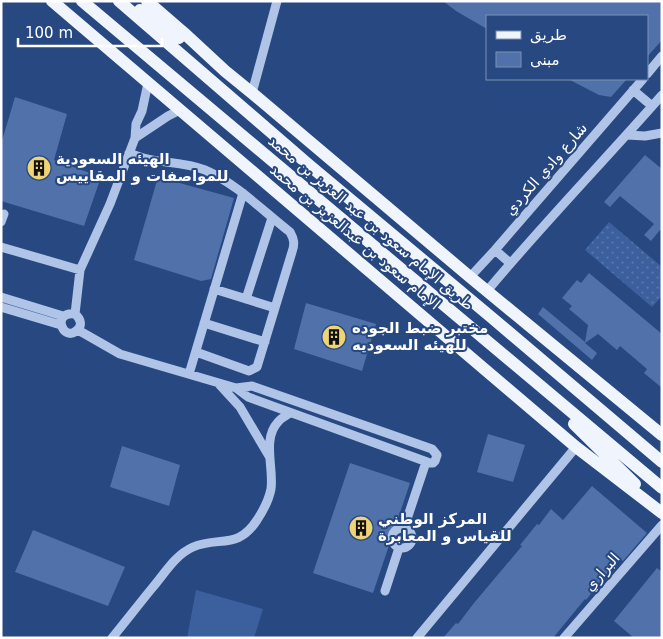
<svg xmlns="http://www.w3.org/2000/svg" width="663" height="639" viewBox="0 0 663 639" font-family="'DejaVu Sans','Noto Naskh Arabic',sans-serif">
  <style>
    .grass { fill: url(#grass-dots) }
    .garden { fill: #3c609e }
    .building { fill: #5071a9 }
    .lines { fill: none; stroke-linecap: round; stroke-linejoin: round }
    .minor { stroke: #afc4e6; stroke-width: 9 }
    .major { stroke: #f0f4fd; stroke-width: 12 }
    .labels { text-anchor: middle; stroke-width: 4; stroke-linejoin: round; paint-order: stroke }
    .poi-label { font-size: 15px; font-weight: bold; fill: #fff; stroke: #274880; text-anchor: start }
    .street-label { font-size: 15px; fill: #fff; stroke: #274880 }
  </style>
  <defs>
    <pattern id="grass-dots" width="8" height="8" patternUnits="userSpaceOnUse" patternTransform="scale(1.25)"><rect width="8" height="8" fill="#3c609e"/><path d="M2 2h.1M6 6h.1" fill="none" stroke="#5978ad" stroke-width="1.8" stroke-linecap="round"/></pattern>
  </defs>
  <rect width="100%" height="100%" fill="#274880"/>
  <path class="grass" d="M 609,222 L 662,267 L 662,296 L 652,307 L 585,250 Z"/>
  <path class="garden" d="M 196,590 L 263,609 L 254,638 L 187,638 Z"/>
  <path class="building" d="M 443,1 L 662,1 L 662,40 L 647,57 L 647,16 L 487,16 L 487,29 L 456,11 Z
    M 568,79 L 627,79 L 611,97 L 599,95 Z
    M 15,97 L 67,114 L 54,160 L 101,177 L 84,226 L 1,201 L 1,144 Z
    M 645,155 L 662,169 L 662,231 L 660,230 L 651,241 L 644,235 L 654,224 L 620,196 L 610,207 L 604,202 Z
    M 158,177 L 234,198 L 211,279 L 201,281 L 134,260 Z
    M 589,273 L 662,334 L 662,388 L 644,373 L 647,369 L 620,346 L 617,350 L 598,334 L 585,343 L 597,353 L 592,360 L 538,314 L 543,307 L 585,342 L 588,325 L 569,309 L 572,306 L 562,298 L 577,280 L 581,283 Z
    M 306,303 L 376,324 L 362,371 L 294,349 Z
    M 488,434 L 525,445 L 513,482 L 477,472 Z
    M 122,446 L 180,465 L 169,506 L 110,487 Z
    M 350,463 L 410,483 L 373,593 L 313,573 Z
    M 592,486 L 647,533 L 623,561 L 619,558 L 586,600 L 585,599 L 553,638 L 443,638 L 456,623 L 458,624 L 474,603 L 522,546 L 520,545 L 537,524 L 539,525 L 551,509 L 563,520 Z
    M 33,530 L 125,567 L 108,606 L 15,572 Z
    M 657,568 L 662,572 L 662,638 L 634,638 L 614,621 Z"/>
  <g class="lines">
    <path class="minor" d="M 647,74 L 662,56
      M 633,90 L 652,106
      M 252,93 L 277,1
      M 627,135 L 645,136 L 662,133
      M 135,138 L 168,116 L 180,110
      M 129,153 C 137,156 144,159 152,160 C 169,163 188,163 205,170 C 237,184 263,211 290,232 C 294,239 295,244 292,252 L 257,367 L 249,371 L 196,352
      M 1,222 L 4,214
      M 1,247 L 80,270
      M 495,250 L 510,263
      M 470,277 L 495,250 L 643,79
      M 214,289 L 275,308
      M 487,291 C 543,224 604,161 662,95
      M 1,297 L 63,316
      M 246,299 L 272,218
      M 1,307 L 61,325
      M 75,314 C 51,311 63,342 76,331 C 83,326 81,319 75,314 L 80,270 L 110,204 L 135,138 L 136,124 L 142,111 L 148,83
      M 204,323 L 265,342
      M 78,330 L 120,354 L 236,388 L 248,397 L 430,463 L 433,463 L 435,461 L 437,455 L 432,449 L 252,386 L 236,388
      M 189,374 L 243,193
      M 218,383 L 240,407 L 269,456
      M392 538a10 10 0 1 1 20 0a10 10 0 1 1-20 0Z
      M 404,528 L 426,462
      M 385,591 L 399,548
      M 112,638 C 126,621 139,604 153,587 C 165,573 175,555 193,547 C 219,536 238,550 257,520 C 263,511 269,499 271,489 C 274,468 262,439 278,422 C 281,418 286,416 290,413
      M 417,638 L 576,447
      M 564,638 L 662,525"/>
    <path class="major" d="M 52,1 L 576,447 L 662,513
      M 82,1 L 662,488
      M 119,1 L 309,165 L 491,317 L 662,462
      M 147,1 L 184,33 L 225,71 L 252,93 L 470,277 L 662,435
      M 140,10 L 179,38
      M 574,424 L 635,484"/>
  </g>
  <defs>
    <symbol id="building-disc" viewBox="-11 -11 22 22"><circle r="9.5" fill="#eed475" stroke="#274880"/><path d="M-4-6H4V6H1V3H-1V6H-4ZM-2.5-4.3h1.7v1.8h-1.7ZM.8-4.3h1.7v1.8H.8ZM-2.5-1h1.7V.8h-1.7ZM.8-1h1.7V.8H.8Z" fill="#111"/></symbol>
  </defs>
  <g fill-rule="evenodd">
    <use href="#building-disc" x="25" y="154" width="28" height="28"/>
    <use href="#building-disc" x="320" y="323" width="28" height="28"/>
    <use href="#building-disc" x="347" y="514" width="28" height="28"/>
  </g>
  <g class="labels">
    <g class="poi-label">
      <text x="56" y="164">الهيئه السعودية<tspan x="56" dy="17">للمواصفات و المقاييس</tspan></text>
      <text x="352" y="333">مختبر ضبط الجوده<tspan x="352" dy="17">للهيئه السعوديه</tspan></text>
      <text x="378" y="524">المركز الوطني<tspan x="378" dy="17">للقياس و المعابرة</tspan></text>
    </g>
    <g class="street-label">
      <text transform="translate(546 169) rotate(-49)" y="5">شارع وادي الكردي</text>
      <text transform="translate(371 223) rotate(40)" y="5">طريق الإمام سعود بن عبد العزيز بن محمد</text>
      <text transform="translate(355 237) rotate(40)" y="5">الإمام سعود بن عبدالعزيز بن محمد</text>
      <text transform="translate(602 572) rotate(-49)" y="5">البراري</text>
    </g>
  </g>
  <rect width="663" height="639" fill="none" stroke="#ffffff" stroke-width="5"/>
  <rect x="486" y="15" width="162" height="65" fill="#274880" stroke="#7d91b3"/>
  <rect x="496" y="31" width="25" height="8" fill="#f0f4fd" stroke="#7d91b3"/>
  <text x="530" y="40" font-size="15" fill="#ffffff">طريق</text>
  <rect x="496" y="52" width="25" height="15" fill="#5071a9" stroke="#7d91b3"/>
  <text x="530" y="65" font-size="15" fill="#ffffff">مبنى</text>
  <path d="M18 38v8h144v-8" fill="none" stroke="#ffffff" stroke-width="2.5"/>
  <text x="25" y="38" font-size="15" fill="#ffffff" stroke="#274880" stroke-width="4" paint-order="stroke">100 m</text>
</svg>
